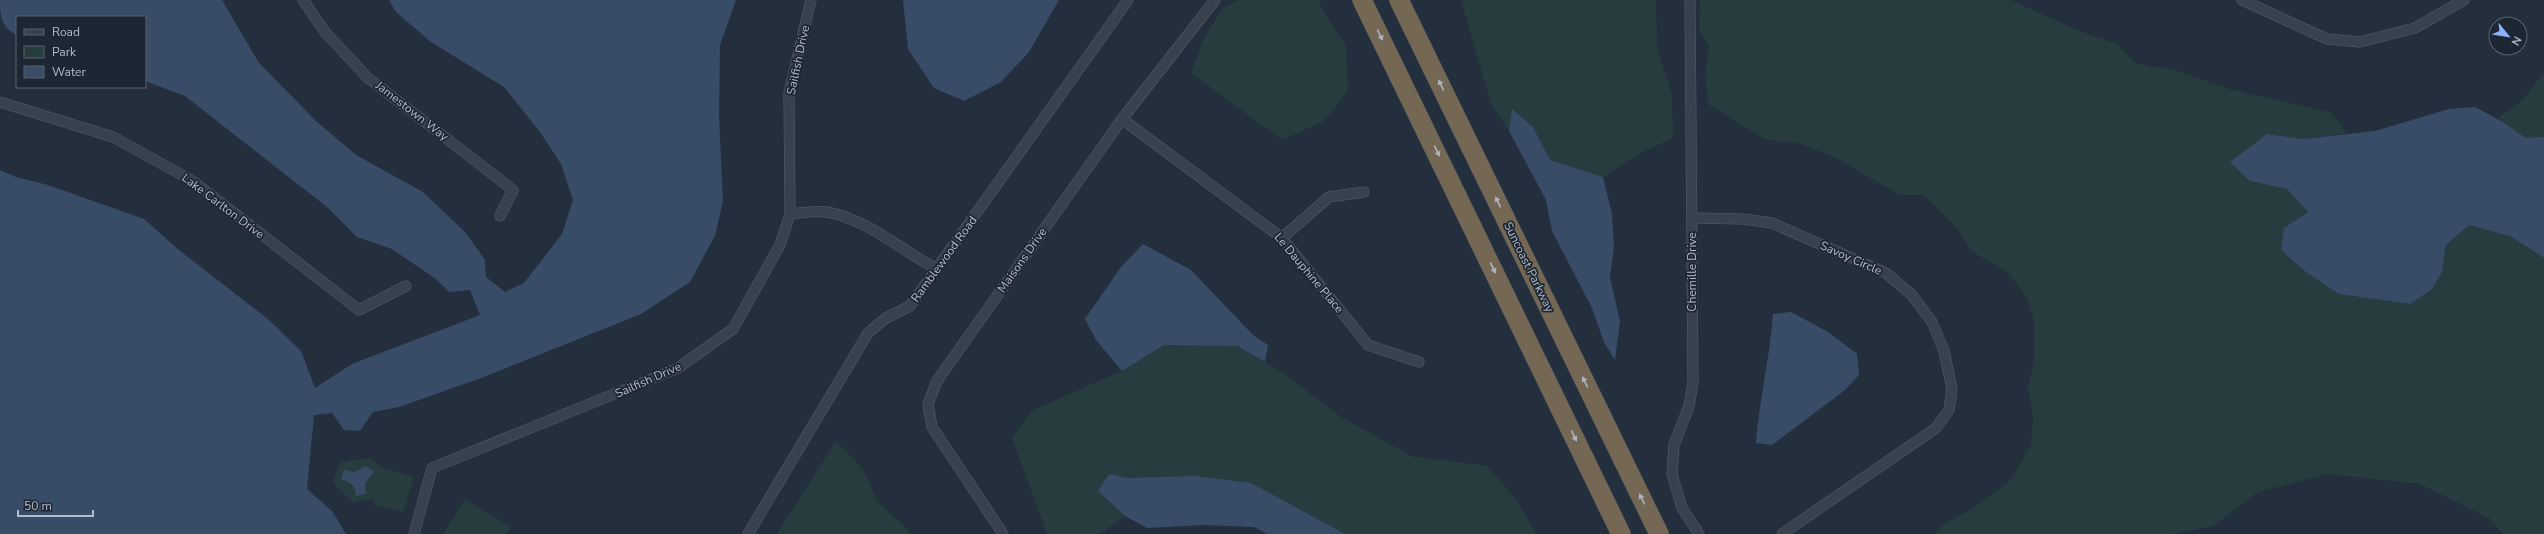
<svg xmlns="http://www.w3.org/2000/svg" width="2544" height="534" viewBox="0 0 2544 534" font-family="'Nunito Sans',sans-serif">
  <style>
    .green { fill: #263c3f }
    .water { fill: #394c67 }
    .lines { fill: none; stroke-linecap: round; stroke-linejoin: round }
    .street-casing { stroke: #565f6c; stroke-width: 11 }
    .highway-casing { stroke: #434c59; stroke-width: 20 }
    .street { stroke: #38414e; stroke-width: 10 }
    .highway { stroke: #746855; stroke-width: 19 }
    .oneway { fill: #aeb4bd }
    .labels { text-anchor: middle; stroke-width: 3.5; stroke-linejoin: round; paint-order: stroke }
    .street-label { font-size: 12px; fill: #b4bcc9; stroke: #1d2633 }
  </style>
  <rect width="100%" height="100%" fill="#242f3e"/>
  <path class="green" d="M 1239,0 L 1319,0 L 1323,11 L 1346,46 L 1348,91 L 1324,121 L 1282,140 L 1191,73 L 1203,40 L 1223,8 Z
    M 1461,0 L 1656,0 L 1657,48 L 1672,94 L 1673,138 L 1644,151 L 1603,177 L 1550,160 L 1533,127 L 1512,110 L 1509,131 L 1491,104 Z
    M 1700,0 L 2011,0 L 2077,30 L 2117,44 L 2137,64 L 2175,70 L 2232,90 L 2330,112 L 2347,133 L 2303,139 L 2267,134 L 2250,181 L 2287,189 L 2308,212 L 2285,228 L 2339,294 L 2410,304 L 2442,272 L 2446,245 L 2469,225 L 2510,236 L 2544,258 L 2544,534 L 2503,534 L 2489,518 L 2420,484 L 2328,474 L 2258,492 L 2213,526 L 2173,534 L 1933,534 L 1946,523 L 1972,509 L 2010,481 L 2031,445 L 2033,416 L 2028,387 L 2034,361 L 2034,321 L 2027,298 L 2008,272 L 1971,251 L 1958,229 L 1924,195 L 1900,195 L 1834,157 L 1801,144 L 1765,139 L 1708,104 L 1705,79 L 1709,47 L 1699,30 Z
    M 2544,72 L 2544,137 L 2526,139 L 2498,118 L 2523,100 Z
    M 1164,345 L 1237,346 L 1282,372 L 1341,417 L 1411,456 L 1488,466 L 1516,500 L 1537,534 L 1345,534 L 1318,520 L 1109,474 L 1098,491 L 1125,516 L 1100,534 L 1047,534 L 1012,438 L 1033,410 L 1122,371 Z
    M 836,441 L 863,469 L 877,501 L 912,534 L 777,534 Z
    M 369,458 L 382,468 L 414,476 L 403,512 L 374,505 L 375,499 L 352,502 L 333,483 L 340,462 Z
    M 465,499 L 511,527 L 507,534 L 443,534 Z"/>
  <path class="water" d="M 0,0 L 222,0 L 259,63 L 317,122 L 356,155 L 423,192 L 466,233 L 485,260 L 486,277 L 505,292 L 524,283 L 562,234 L 573,200 L 561,164 L 540,132 L 504,87 L 431,42 L 396,12 L 389,0 L 736,0 L 720,45 L 719,116 L 723,201 L 715,236 L 690,282 L 641,314 L 481,378 L 399,407 L 373,412 L 360,431 L 344,430 L 332,413 L 314,415 L 307,489 L 332,511 L 346,534 L 0,534 L 0,170 L 16,177 L 48,185 L 144,219 L 179,250 L 269,320 L 301,351 L 315,388 L 352,364 L 480,315 L 470,290 L 449,292 L 436,279 L 392,249 L 357,237 L 327,207 L 185,96 L 145,81 L 145,17 L 17,17 L 17,35 C 1,28 0,15 0,0 Z
    M 903,0 L 1059,0 L 1029,52 L 1001,82 L 964,101 L 934,88 L 908,49 Z
    M 2475,107 L 2503,122 L 2526,138 L 2544,137 L 2544,258 L 2510,236 L 2469,225 L 2446,245 L 2442,272 L 2432,289 L 2410,304 L 2339,294 L 2306,272 L 2281,250 L 2284,228 L 2308,212 L 2287,189 L 2250,181 L 2230,162 L 2267,134 L 2303,139 L 2375,131 L 2449,109 Z
    M 1512,109 L 1533,127 L 1550,160 L 1603,177 L 1612,214 L 1614,246 L 1610,278 L 1620,321 L 1615,360 L 1604,342 L 1592,308 L 1552,231 L 1546,200 L 1509,131 Z
    M 1143,244 L 1191,270 L 1253,335 L 1268,345 L 1265,362 L 1237,346 L 1164,345 L 1122,371 L 1096,340 L 1085,319 L 1121,267 Z
    M 1791,312 L 1828,332 L 1857,354 L 1859,375 L 1845,390 L 1772,445 L 1756,443 C 1759,400 1770,358 1773,314 Z
    M 366,466 L 374,472 L 365,483 L 366,494 L 356,496 C 355,486 351,481 341,480 L 344,470 L 354,472 Z
    M 1109,474 L 1129,478 L 1195,476 L 1251,483 L 1345,534 L 1267,534 L 1254,527 L 1204,525 L 1147,528 L 1125,516 L 1098,491 Z"/>
  <g class="lines">
    <defs>
      <path id="street" d="M 303,0 L 325,32 L 368,78 L 513,190 L 500,216
        M 1690,0 L 1693,383 L 1689,406 L 1674,445 L 1672,474 L 1682,508 L 1699,534
        M 2242,0 L 2327,39 L 2360,42 L 2415,28 L 2464,0
        M 0,102 L 113,137 L 193,181 L 359,310 L 406,286
        M 1122,119 L 1282,238 L 1368,345 L 1419,362
        M 790,214 C 801,213 815,210 827,212 C 869,220 900,250 937,269
        M 1692,218 L 1743,219 L 1772,223 L 1886,273 L 1912,295 L 1932,322 L 1944,351 L 1952,389 L 1949,410 L 1936,428 L 1782,534
        M 1282,238 L 1329,197 L 1364,192
        M 414,534 L 432,468 L 678,368 L 733,329 L 780,245 L 790,214 L 789,93 L 811,0
        M 748,534 L 868,333 L 886,318 L 910,306 L 1128,0
        M 1003,534 L 932,427 L 928,404 L 937,381 L 1122,119 L 1215,0"/>
      <path id="highway" d="M 1362,0 L 1621,534
        M 1399,0 L 1659,534"/>
    </defs>
    <use href="#street" class="street-casing"/>
    <use href="#highway" class="highway-casing"/>
    <use href="#street" class="street"/>
    <use href="#highway" class="highway"/>
  </g>
  <defs><path id="oneway-solid" d="M-6-.8H1V-3.2L6.5 0L1 3.2V.8H-6Z"/></defs>
  <g class="oneway">
    <use href="#oneway-solid" transform="translate(1380 35) rotate(63)"/>
    <use href="#oneway-solid" transform="translate(1441 85) rotate(-116)"/>
    <use href="#oneway-solid" transform="translate(1437 151) rotate(64)"/>
    <use href="#oneway-solid" transform="translate(1498 202) rotate(-116)"/>
    <use href="#oneway-solid" transform="translate(1493 268) rotate(64)"/>
    <use href="#oneway-solid" transform="translate(1585 382) rotate(-116)"/>
    <use href="#oneway-solid" transform="translate(1574 436) rotate(64)"/>
    <use href="#oneway-solid" transform="translate(1642 499) rotate(-116)"/>
  </g>
  <g class="labels">
    <g class="street-label">
      <text transform="translate(798 60) rotate(-78)" y="4">Sailfish Drive</text>
      <text transform="translate(412 111) rotate(38)" y="4">Jamestown Way</text>
      <text transform="translate(223 206) rotate(37)" y="4">Lake Carlton Drive</text>
      <text transform="translate(1851 258) rotate(24)" y="4">Savoy Circle</text>
      <text transform="translate(944 259) rotate(-54)" y="4">Ramblewood Road</text>
      <text transform="translate(1022 260) rotate(-55)" y="4">Maisons Drive</text>
      <text transform="translate(1529 267) rotate(64)" y="4">Suncoast Parkway</text>
      <text transform="translate(1692 272) rotate(-90)" y="4">Chemille Drive</text>
      <text transform="translate(1309 273) rotate(50)" y="4">Le Dauphine Place</text>
      <text transform="translate(648 380) rotate(-24)" y="4">Sailfish Drive</text>
    </g>
  </g>
  <rect x="16" y="16" width="130" height="72" fill="#1d2633" stroke="#59626f"/>
  <rect x="24" y="29" width="20" height="6" fill="#38414e" stroke="#59626f"/>
  <text x="52" y="36" font-size="12" fill="#b4bcc9">Road</text>
  <rect x="24" y="46" width="20" height="12" fill="#263c3f" stroke="#59626f"/>
  <text x="52" y="56" font-size="12" fill="#b4bcc9">Park</text>
  <rect x="24" y="66" width="20" height="12" fill="#394c67" stroke="#59626f"/>
  <text x="52" y="76" font-size="12" fill="#b4bcc9">Water</text>
  <g transform="translate(2508 36) rotate(120)"><circle r="19" fill="#1d2633" stroke="#59626f"/>
  <path d="M0-3L7 15L0 10L-7 15Z" fill="#8ab4f8"/>
  <text y="-6" font-size="11" font-weight="bold" text-anchor="middle" fill="#b4bcc9">N</text>
  </g>
  <path d="M18 510v6h75v-6" fill="none" stroke="#b4bcc9" stroke-width="2"/>
  <text x="24" y="510" font-size="12" fill="#b4bcc9" stroke="#1d2633" stroke-width="3" paint-order="stroke">50 m</text>
</svg>
